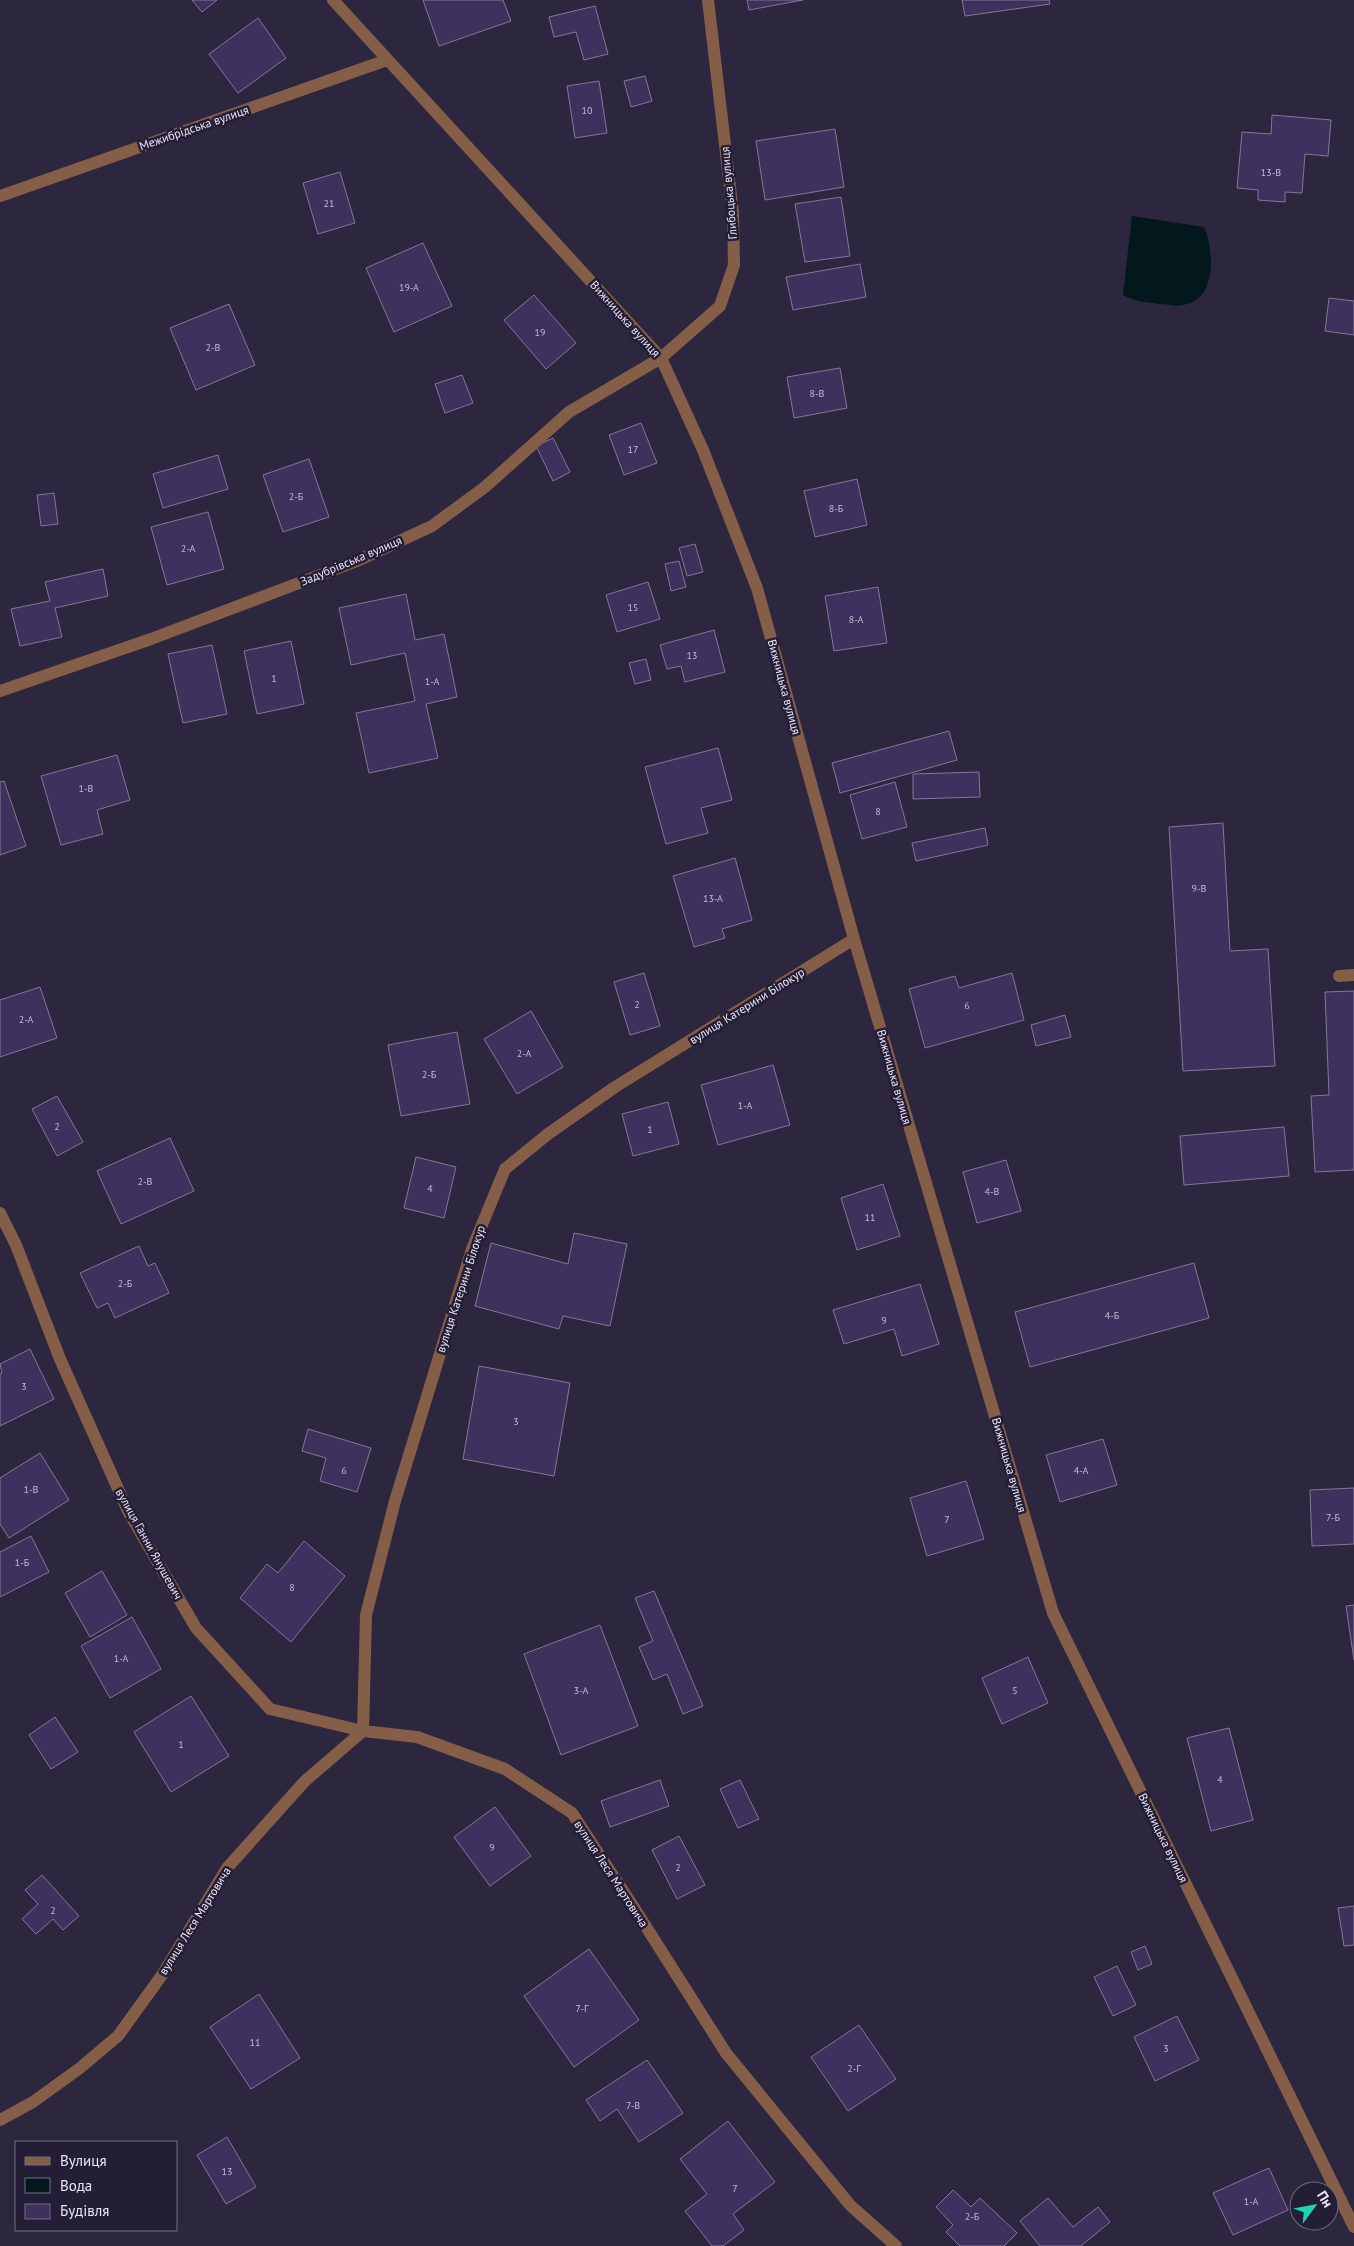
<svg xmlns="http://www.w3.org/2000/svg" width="1354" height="2246" viewBox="0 0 1354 2246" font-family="'PT Sans',sans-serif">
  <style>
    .water { fill: #02181c }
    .building { fill: #3e315d; stroke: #807997 }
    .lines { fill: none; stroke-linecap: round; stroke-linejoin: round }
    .lane { stroke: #855e48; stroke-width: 12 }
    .street { stroke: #855e48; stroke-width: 12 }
    .labels { text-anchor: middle; stroke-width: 5; stroke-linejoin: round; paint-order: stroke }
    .number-label { font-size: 10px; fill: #c0bad1 }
    .street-label { font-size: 12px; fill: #ebe7f8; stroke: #231d35 }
  </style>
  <rect width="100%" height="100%" fill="#2d263f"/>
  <path class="water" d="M 1132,216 L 1204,227 C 1209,237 1210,248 1211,260 C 1211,280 1206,301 1183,305 C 1177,307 1167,304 1160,304 C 1146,302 1135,302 1123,295 Z"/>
  <path class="building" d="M 192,0 L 217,0 L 202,12 Z
    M 423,0 L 503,0 L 511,21 L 439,46 Z
    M 747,0 L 803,0 L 749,10 Z
    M 962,0 L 1049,0 L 1050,4 L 965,16 Z
    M 595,6 L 608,54 L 584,60 L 576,32 L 554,37 L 549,17 Z
    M 258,18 L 286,58 L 238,93 L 209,54 Z
    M 645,76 L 652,101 L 631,107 L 624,81 Z
    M 599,81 L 607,133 L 575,138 L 567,86 Z
    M 1272,115 L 1331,120 L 1328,156 L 1305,154 L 1302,193 L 1285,192 L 1285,202 L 1258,200 L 1258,190 L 1237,188 L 1242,132 L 1271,134 Z
    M 835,129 L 844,187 L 765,200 L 756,141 Z
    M 340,172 L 355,223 L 318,234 L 303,183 Z
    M 841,197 L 850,256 L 805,262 L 795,204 Z
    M 423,243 L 452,306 L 394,332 L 366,268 Z
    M 860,264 L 866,297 L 793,310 L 786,277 Z
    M 534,295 L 576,343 L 546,369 L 504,320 Z
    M 1329,298 L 1354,301 L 1354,335 L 1325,331 Z
    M 229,304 L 255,365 L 196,390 L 170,328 Z
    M 840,368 L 847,408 L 794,418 L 787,377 Z
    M 462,375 L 473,403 L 445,413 L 435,384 Z
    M 641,423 L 657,463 L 624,475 L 609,435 Z
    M 553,438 L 570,472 L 553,481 L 536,446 Z
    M 218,455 L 228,489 L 163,508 L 153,474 Z
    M 309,459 L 329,517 L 283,532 L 263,475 Z
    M 857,479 L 867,525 L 815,537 L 804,491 Z
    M 54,493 L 58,524 L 41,526 L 37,495 Z
    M 208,512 L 224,569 L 167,585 L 151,527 Z
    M 695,544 L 703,572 L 687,576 L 679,548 Z
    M 679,561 L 686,587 L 671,591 L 665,564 Z
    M 103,569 L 108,596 L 55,608 L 62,637 L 20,646 L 11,609 L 50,601 L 45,582 Z
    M 648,582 L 660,619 L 617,632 L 606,595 Z
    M 878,587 L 887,643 L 834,651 L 825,596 Z
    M 406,594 L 415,640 L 444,634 L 457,697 L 426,704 L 438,758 L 369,773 L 356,713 L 415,701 L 405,653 L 351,665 L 339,608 Z
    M 714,630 L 725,672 L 685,682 L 681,666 L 667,669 L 660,645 Z
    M 291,641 L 304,704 L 257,714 L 244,651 Z
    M 212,645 L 227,714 L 183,723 L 168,654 Z
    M 646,659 L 651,680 L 635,684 L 629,663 Z
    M 949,731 L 957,760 L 840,793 L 832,763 Z
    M 718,748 L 732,800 L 701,808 L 708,833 L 666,844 L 645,767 Z
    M 117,755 L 130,800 L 97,810 L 103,834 L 61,845 L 41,776 Z
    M 979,772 L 980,797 L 913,799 L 913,774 Z
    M 4,781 L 26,846 L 0,855 L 0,782 Z
    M 895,782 L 907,827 L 862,839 L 850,795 Z
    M 1223,823 L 1230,951 L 1268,949 L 1275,1066 L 1183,1071 L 1169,827 Z
    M 985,828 L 988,845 L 916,861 L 912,843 Z
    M 735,858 L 752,920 L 722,929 L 725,938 L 694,947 L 673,876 Z
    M 644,973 L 660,1026 L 630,1035 L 614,982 Z
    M 1012,973 L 1024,1020 L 925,1048 L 909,989 L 955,976 L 959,988 Z
    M 40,987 L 57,1038 L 0,1057 L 0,1000 Z
    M 1354,991 L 1354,1170 L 1315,1172 L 1311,1096 L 1329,1095 L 1325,992 Z
    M 531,1011 L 563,1067 L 517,1094 L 484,1039 Z
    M 1065,1015 L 1071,1037 L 1036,1046 L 1031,1025 Z
    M 457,1032 L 470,1104 L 401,1116 L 388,1045 Z
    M 773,1065 L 790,1125 L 718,1145 L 701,1085 Z
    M 57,1096 L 83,1142 L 57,1156 L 32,1109 Z
    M 668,1102 L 679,1144 L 633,1156 L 622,1114 Z
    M 1284,1127 L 1289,1176 L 1184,1185 L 1180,1136 Z
    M 170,1138 L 194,1191 L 121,1224 L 97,1171 Z
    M 416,1157 L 456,1167 L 444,1218 L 404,1208 Z
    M 1006,1160 L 1021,1211 L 977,1223 L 963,1172 Z
    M 883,1184 L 900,1236 L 857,1250 L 841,1198 Z
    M 574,1233 L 627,1244 L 610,1326 L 563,1316 L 559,1329 L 475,1306 L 491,1243 L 568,1264 Z
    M 139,1246 L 148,1266 L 155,1263 L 169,1293 L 115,1318 L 108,1303 L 97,1308 L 80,1273 Z
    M 1194,1263 L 1209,1318 L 1030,1367 L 1015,1312 Z
    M 920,1284 L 939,1344 L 902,1356 L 894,1329 L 844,1344 L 833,1310 Z
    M 30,1349 L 54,1399 L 0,1426 L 0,1374 L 2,1373 L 0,1364 Z
    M 479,1366 L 570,1383 L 554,1476 L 463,1459 Z
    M 308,1429 L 371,1448 L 357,1492 L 320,1481 L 326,1458 L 302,1451 Z
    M 1103,1439 L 1117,1485 L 1060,1502 L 1046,1455 Z
    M 40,1453 L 69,1500 L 9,1538 L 0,1524 L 0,1478 Z
    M 966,1481 L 984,1539 L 927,1556 L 910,1498 Z
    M 1354,1488 L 1354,1544 L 1312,1546 L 1310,1490 Z
    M 31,1536 L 49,1572 L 0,1597 L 0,1552 Z
    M 304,1541 L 345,1576 L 291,1642 L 240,1598 L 267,1564 L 278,1573 Z
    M 102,1571 L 127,1615 L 90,1637 L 65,1593 Z
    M 654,1591 L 703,1706 L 683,1714 L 667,1674 L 653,1680 L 639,1647 L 653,1641 L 635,1598 Z
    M 1354,1605 L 1354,1660 L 1346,1606 Z
    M 132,1617 L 161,1669 L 110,1698 L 81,1646 Z
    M 600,1625 L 638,1726 L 561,1755 L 524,1654 Z
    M 1028,1657 L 1048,1703 L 1002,1724 L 982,1678 Z
    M 191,1696 L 229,1756 L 171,1792 L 134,1732 Z
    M 55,1717 L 78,1752 L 51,1769 L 29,1735 Z
    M 1229,1728 L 1253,1820 L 1211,1831 L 1187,1738 Z
    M 660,1780 L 669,1806 L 610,1827 L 601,1801 Z
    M 740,1780 L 759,1819 L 738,1828 L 720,1789 Z
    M 495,1807 L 531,1856 L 490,1886 L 454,1837 Z
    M 679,1836 L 705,1885 L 677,1899 L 652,1850 Z
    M 42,1875 L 79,1916 L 63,1930 L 53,1919 L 36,1934 L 22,1919 L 38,1904 L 25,1890 Z
    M 1354,1906 L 1354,1945 L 1344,1946 L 1338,1908 Z
    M 1145,1946 L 1152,1964 L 1138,1970 L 1131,1952 Z
    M 589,1949 L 639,2020 L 574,2067 L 524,1996 Z
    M 1117,1966 L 1136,2005 L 1113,2016 L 1094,1977 Z
    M 259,1994 L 300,2058 L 251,2089 L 210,2027 Z
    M 1177,2016 L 1199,2060 L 1155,2081 L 1134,2037 Z
    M 859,2025 L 896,2079 L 848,2111 L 811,2057 Z
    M 647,2060 L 683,2113 L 639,2142 L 617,2109 L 600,2121 L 586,2100 Z
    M 728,2121 L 775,2182 L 733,2214 L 744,2230 L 723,2246 L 712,2246 L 685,2211 L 707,2194 L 680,2159 Z
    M 227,2137 L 256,2187 L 226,2204 L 197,2155 Z
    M 1269,2168 L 1288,2210 L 1233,2235 L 1213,2193 Z
    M 953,2190 L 971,2207 L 980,2198 L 1017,2233 L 1004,2246 L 960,2246 L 946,2232 L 953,2225 L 936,2207 Z
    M 1048,2198 L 1073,2227 L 1098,2207 L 1110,2222 L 1081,2246 L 1040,2246 L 1020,2221 Z"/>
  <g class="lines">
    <path class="lane" d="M 1339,976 L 1354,975"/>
    <path class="street" d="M 333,0 L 661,358 L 703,450 L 757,588 L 854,939 L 1053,1613 L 1354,2227
      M 0,196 L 387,60
      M 0,691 L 151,639 L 357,561 L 432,526 L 485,487 L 569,412 L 661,358 L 720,306 L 734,265 L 733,213 L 708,0
      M 0,1213 L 16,1245 L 60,1359 L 128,1511 L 196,1628 L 270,1709 L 363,1731 L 417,1737 L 505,1769 L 572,1813 L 631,1903 L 726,2053 L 850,2205 L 896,2246
      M 363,1731 L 366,1615 L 395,1501 L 472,1249 L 505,1169 L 548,1134 L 615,1087 L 854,939
      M 0,2120 L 33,2102 L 80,2068 L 118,2036 L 162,1975 L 227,1868 L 305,1781 L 363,1731"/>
  </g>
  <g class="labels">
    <g class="number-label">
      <text x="587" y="114">10</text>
      <text x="1271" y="176">13-В</text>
      <text x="329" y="207">21</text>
      <text x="409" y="291">19-А</text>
      <text x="540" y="336">19</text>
      <text x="213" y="351">2-В</text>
      <text x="817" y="397">8-В</text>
      <text x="633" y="453">17</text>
      <text x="296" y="500">2-Б</text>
      <text x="836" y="512">8-Б</text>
      <text x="188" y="552">2-А</text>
      <text x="633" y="611">15</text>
      <text x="856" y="623">8-А</text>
      <text x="692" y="659">13</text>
      <text x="274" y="682">1</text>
      <text x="432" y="685">1-А</text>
      <text x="86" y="792">1-В</text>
      <text x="878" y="815">8</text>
      <text x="1199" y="892">9-В</text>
      <text x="713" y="902">13-А</text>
      <text x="637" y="1008">2</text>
      <text x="967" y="1009">6</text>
      <text x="26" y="1023">2-А</text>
      <text x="524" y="1057">2-А</text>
      <text x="429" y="1078">2-Б</text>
      <text x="745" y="1109">1-А</text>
      <text x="57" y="1130">2</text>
      <text x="650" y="1133">1</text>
      <text x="145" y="1185">2-В</text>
      <text x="430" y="1192">4</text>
      <text x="992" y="1195">4-В</text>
      <text x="870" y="1221">11</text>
      <text x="125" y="1287">2-Б</text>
      <text x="1112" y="1319">4-Б</text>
      <text x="884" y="1324">9</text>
      <text x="24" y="1390">3</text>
      <text x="516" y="1425">3</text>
      <text x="344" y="1474">6</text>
      <text x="1081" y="1474">4-А</text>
      <text x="31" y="1493">1-В</text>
      <text x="1333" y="1521">7-Б</text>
      <text x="947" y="1523">7</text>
      <text x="22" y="1566">1-Б</text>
      <text x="292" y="1591">8</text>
      <text x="121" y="1662">1-А</text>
      <text x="581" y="1694">3-А</text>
      <text x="1015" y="1694">5</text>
      <text x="181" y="1748">1</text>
      <text x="1220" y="1783">4</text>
      <text x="492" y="1851">9</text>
      <text x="678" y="1871">2</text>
      <text x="53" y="1914">2</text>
      <text x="582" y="2012">7-Г</text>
      <text x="255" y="2046">11</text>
      <text x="1166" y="2052">3</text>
      <text x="854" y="2072">2-Г</text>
      <text x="633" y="2109">7-В</text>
      <text x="227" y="2175">13</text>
      <text x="735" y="2192">7</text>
      <text x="1251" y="2205">1-А</text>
      <text x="972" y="2220">2-Б</text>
    </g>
    <g class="street-label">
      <text transform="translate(194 128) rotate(-19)" y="4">Межибрідська вулиця</text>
      <text transform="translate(729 193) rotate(-95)" y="4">Глибоцька вулиця</text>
      <text transform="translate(625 319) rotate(48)" y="4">Вижницька вулиця</text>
      <text transform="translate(351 561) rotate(-23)" y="4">Задубрівська вулиця</text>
      <text transform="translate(784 687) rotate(75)" y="4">Вижницька вулиця</text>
      <text transform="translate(747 1006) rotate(-32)" y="4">вулиця Катерини Білокур</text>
      <text transform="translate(894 1077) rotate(74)" y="4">Вижницька вулиця</text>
      <text transform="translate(461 1289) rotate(-72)" y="4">вулиця Катерини Білокур</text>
      <text transform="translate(1009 1465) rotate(74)" y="4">Вижницька вулиця</text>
      <text transform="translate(149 1544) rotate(61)" y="4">вулиця Ганни Янушевич</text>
      <text transform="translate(1163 1838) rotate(64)" y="4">Вижницька вулиця</text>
      <text transform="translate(611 1874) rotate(57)" y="4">вулиця Леся Мартовича</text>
      <text transform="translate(195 1921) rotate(-58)" y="4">вулиця Леся Мартовича</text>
    </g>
  </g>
  <rect x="15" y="2141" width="162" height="90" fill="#231d35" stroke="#736e83"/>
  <rect x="25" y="2157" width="25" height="8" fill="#855e48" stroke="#736e83"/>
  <text x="60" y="2166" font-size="15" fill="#ebe7f8">Вулиця</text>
  <rect x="25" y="2178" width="25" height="15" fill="#02181c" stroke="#736e83"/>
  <text x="60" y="2191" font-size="15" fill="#ebe7f8">Вода</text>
  <rect x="25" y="2204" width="25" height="15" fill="#3e315d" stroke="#736e83"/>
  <text x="60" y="2216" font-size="15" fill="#ebe7f8">Будівля</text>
  <g transform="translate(1314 2206) rotate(58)"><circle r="24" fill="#231d35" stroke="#736e83"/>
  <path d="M0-4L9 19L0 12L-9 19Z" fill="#1ed5b1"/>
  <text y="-8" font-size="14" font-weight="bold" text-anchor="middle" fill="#ebe7f8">Пн</text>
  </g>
</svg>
